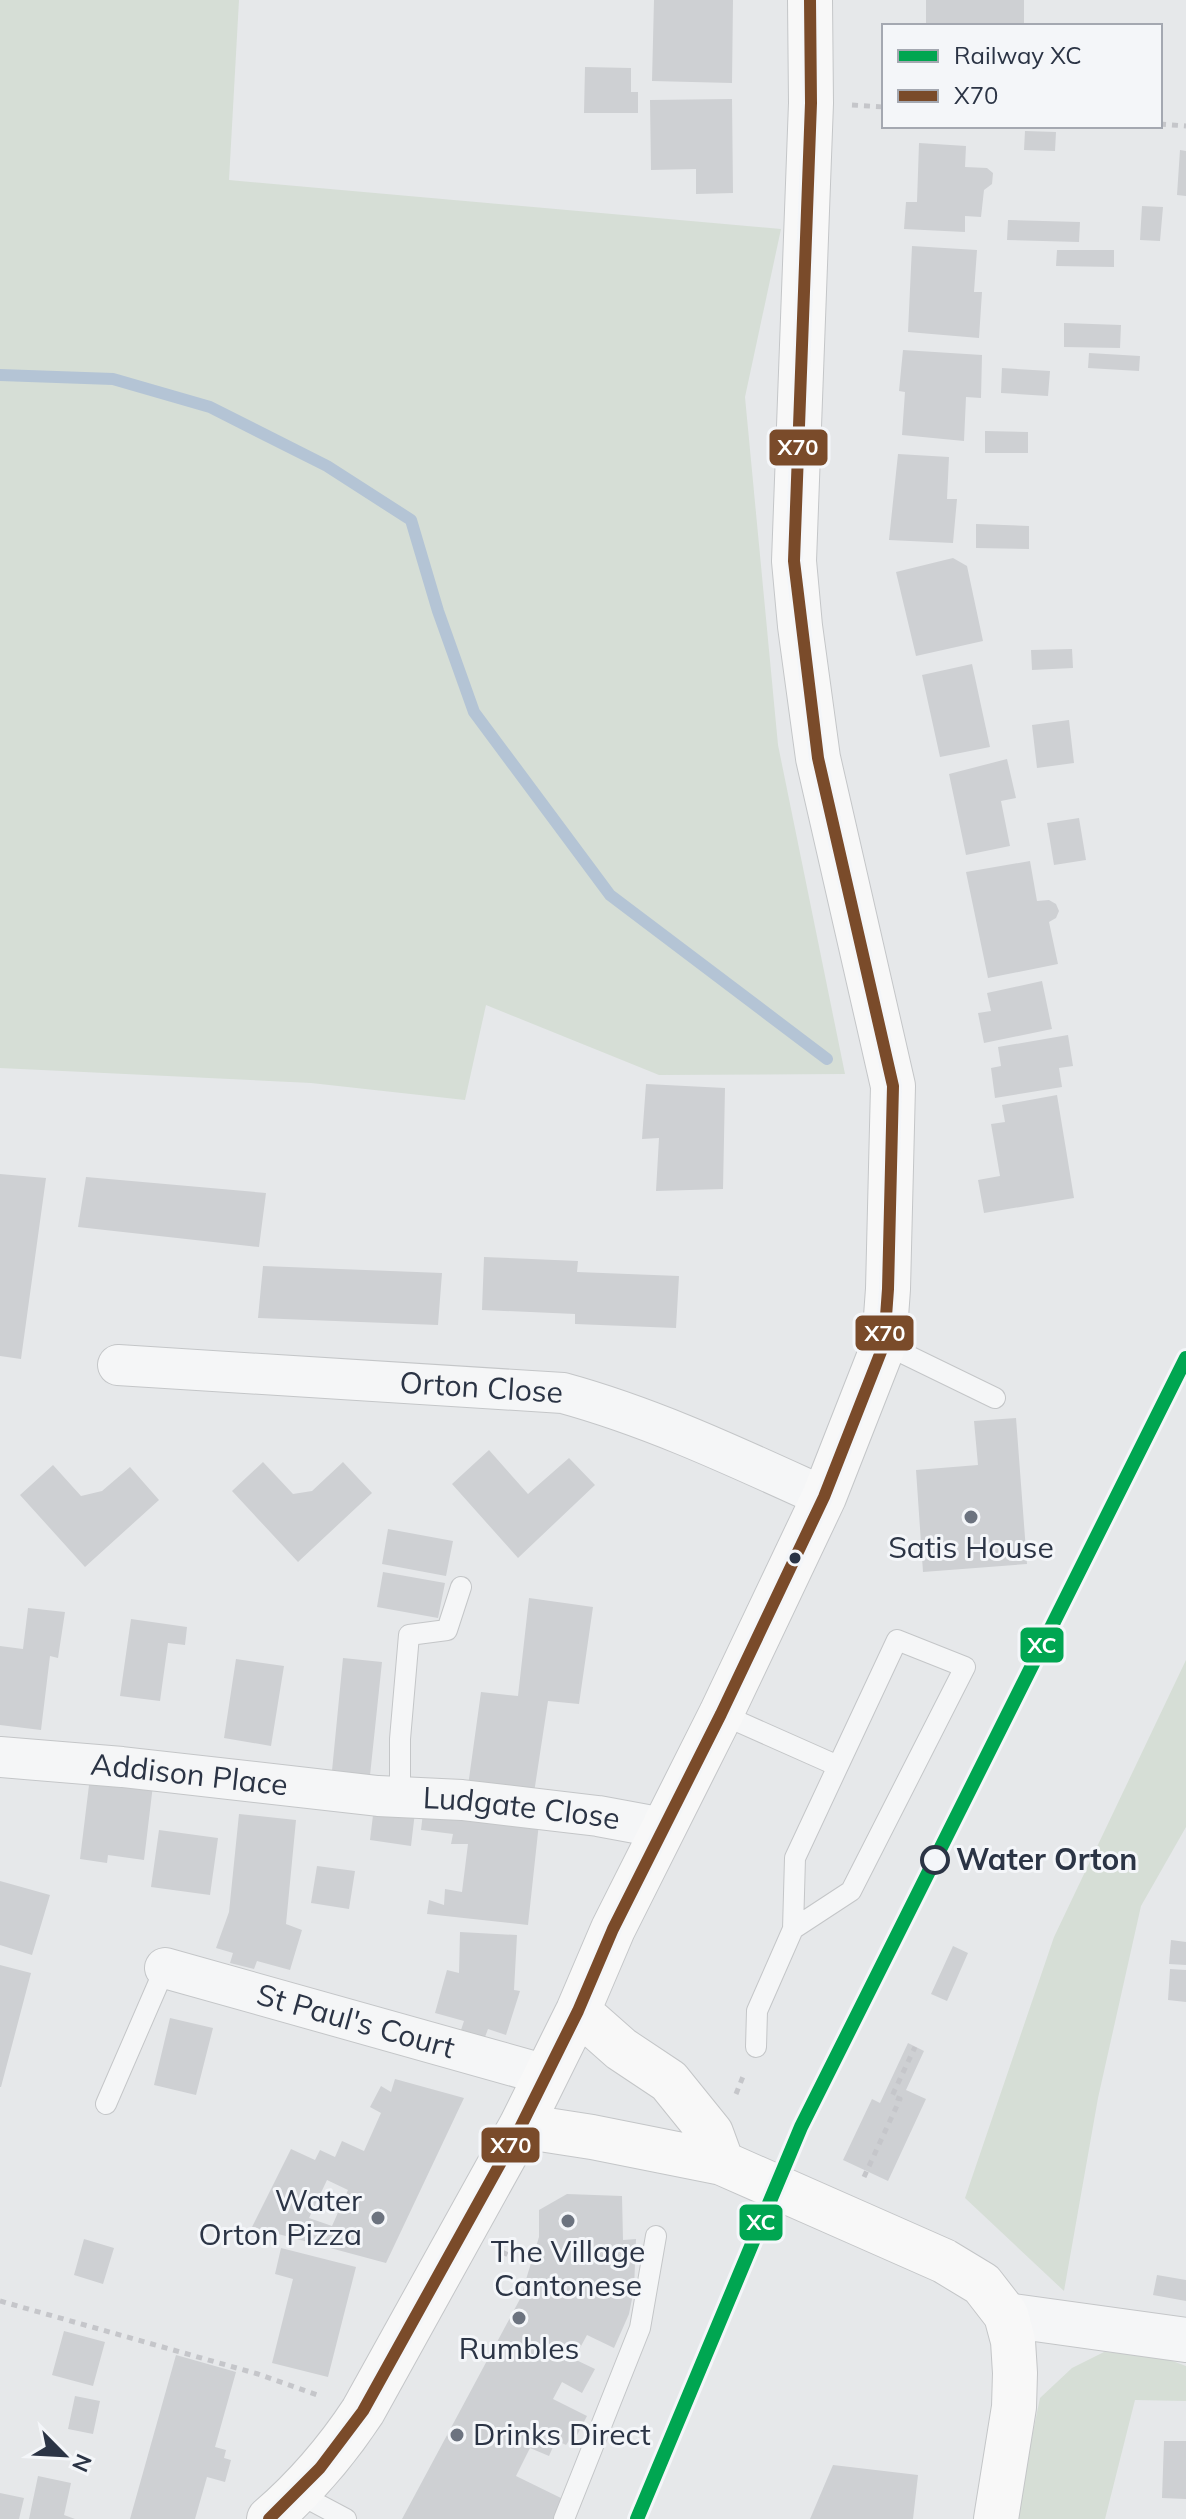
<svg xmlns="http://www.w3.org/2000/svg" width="1186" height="2519" viewBox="0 0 1186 2519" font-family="Mulish,sans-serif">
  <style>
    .green { fill: #d6ded6 }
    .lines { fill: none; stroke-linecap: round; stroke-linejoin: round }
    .stream { stroke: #b4c4d5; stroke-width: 12 }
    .building { fill: #ced0d3; fill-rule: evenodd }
    .service-casing { stroke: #c4c6c8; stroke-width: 22 }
    .minor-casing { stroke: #c4c6c8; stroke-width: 42 }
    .tertiary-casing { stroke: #c4c6c8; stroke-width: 46 }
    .secondary-casing { stroke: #c4c6c8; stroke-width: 46 }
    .path { stroke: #c5c6ca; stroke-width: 5; stroke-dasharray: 6 6; stroke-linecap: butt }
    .service { stroke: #f5f6f7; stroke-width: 20 }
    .minor { stroke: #f5f6f7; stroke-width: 40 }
    .tertiary { stroke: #f5f6f7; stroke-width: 44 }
    .secondary { stroke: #f8f8f8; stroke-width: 44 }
    .bus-1-casing { stroke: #f4f6f9; stroke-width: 18 }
    .bus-1 { stroke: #7a4b2a; stroke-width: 12 }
    .rail-1-casing { stroke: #f4f6f9; stroke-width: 20 }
    .rail-1 { stroke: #00a651; stroke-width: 14 }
    .poi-dot { fill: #6c737f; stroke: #f4f6f9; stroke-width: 3 }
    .bus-dot { fill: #2b3445; stroke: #f4f6f9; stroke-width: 3 }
    .stop-dot { fill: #f4f6f9; stroke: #2b3445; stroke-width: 4 }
    .labels { text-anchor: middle; stroke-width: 6; stroke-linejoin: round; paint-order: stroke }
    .street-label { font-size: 30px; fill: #2b3445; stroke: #f4f6f9 }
    .poi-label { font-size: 30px; fill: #2b3445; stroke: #f4f6f9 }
    .stop-label { font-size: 30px; font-weight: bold; fill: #2b3445; stroke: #f4f6f9; text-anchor: start }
    .line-badge { stroke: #f4f6f9; stroke-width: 3 }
    .badge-label { font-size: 22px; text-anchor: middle; font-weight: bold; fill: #fff }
  </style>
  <rect width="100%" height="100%" fill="#e6e8ea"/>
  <path class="green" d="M 0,0 L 239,0 L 229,180 L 781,229 L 745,397 L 778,745 L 845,1074 L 659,1075 L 486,1005 L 465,1100 L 311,1083 L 0,1068 Z
    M 1186,1660 L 1186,1827 L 1141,1906 L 1098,2098 L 1064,2291 L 965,2198 L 1054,1937 Z
    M 1104,2352 L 1156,2355 L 1186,2366 L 1186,2401 L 1135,2400 L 1105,2519 L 1015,2519 L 1040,2398 L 1072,2368 Z"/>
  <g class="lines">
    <path class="stream" d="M 0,375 L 113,379 L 210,407 L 327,466 L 411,520 L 438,611 L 474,712 L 610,895 L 827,1059"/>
  </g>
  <path class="building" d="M 654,0 L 733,0 L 732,83 L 652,81 Z
    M 926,0 L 1024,0 L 1024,26 L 926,26 Z
    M 585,67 L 631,68 L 631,92 L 638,92 L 638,113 L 584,113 Z
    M 732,99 L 733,193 L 696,194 L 696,169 L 651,170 L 650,100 Z
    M 1025,131 L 1056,132 L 1055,151 L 1024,150 Z
    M 919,143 L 966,146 L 965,167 L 987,168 L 993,173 L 992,184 L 984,190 L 981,217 L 965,216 L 965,232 L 904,229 L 906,202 L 917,202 Z
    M 1180,150 L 1186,151 L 1186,196 L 1177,195 Z
    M 1142,206 L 1163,207 L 1160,241 L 1140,240 Z
    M 1008,220 L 1080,222 L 1079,242 L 1007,240 Z
    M 912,246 L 977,250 L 974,292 L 982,292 L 979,338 L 908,332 Z
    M 1057,250 L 1114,250 L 1114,267 L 1056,266 Z
    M 1064,323 L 1121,325 L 1120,348 L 1064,347 Z
    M 903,350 L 982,355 L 981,398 L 966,397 L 964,441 L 902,435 L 905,392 L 899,391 Z
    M 1089,353 L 1140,356 L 1139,371 L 1088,368 Z
    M 1002,368 L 1050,371 L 1048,396 L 1001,393 Z
    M 985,431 L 1028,432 L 1028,453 L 985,453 Z
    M 898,454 L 949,457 L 947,499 L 957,499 L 953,543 L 889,540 Z
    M 976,524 L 1029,526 L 1029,549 L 976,548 Z
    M 953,558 L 967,566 L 983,641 L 916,656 L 896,572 Z
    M 1072,649 L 1073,668 L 1032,670 L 1031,650 Z
    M 972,664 L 990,747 L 940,757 L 922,675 Z
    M 1069,720 L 1074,763 L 1037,768 L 1032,725 Z
    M 1007,759 L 1016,798 L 1001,801 L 1010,846 L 966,855 L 949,774 Z
    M 1079,818 L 1086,860 L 1054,865 L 1047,823 Z
    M 1030,861 L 1037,901 L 1049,900 L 1056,904 L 1059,911 L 1056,918 L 1049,922 L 1058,964 L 988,978 L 966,872 Z
    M 1042,981 L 1052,1029 L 984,1043 L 978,1013 L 991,1011 L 987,993 Z
    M 1068,1035 L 1073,1066 L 1059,1068 L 1062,1087 L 995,1098 L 991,1068 L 1001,1066 L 998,1047 Z
    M 646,1084 L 725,1088 L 723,1189 L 656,1191 L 659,1138 L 642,1139 Z
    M 1057,1095 L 1074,1198 L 984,1213 L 978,1180 L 1000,1176 L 991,1124 L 1005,1122 L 1002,1105 Z
    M 0,1174 L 46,1178 L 21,1359 L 0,1356 Z
    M 86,1177 L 266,1193 L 259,1247 L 78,1227 Z
    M 484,1257 L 578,1261 L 577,1272 L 679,1276 L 676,1328 L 575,1324 L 575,1314 L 482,1310 Z
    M 263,1266 L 442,1273 L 438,1325 L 258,1318 Z
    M 1016,1418 L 1027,1564 L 923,1572 L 916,1470 L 978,1465 L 974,1421 Z
    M 489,1450 L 528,1494 L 569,1458 L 595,1485 L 518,1558 L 452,1484 Z
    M 263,1462 L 293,1494 L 312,1491 L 343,1462 L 372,1493 L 298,1562 L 232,1491 Z
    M 53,1465 L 81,1496 L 102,1491 L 130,1467 L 159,1500 L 85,1567 L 20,1495 Z
    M 388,1529 L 453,1541 L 446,1576 L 382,1564 Z
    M 383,1572 L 445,1583 L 438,1618 L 377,1607 Z
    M 529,1598 L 593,1607 L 579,1704 L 548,1701 L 534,1793 L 468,1786 L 481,1692 L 518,1696 Z
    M 28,1608 L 65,1612 L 58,1658 L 50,1656 L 41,1730 L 0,1725 L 0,1646 L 23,1649 Z
    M 131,1619 L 187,1627 L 185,1645 L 168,1643 L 160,1701 L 120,1696 Z
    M 343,1658 L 382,1662 L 369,1785 L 331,1781 Z
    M 236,1659 L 284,1666 L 271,1746 L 224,1738 Z
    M 90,1777 L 153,1785 L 144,1860 L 108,1855 L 107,1863 L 80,1859 Z
    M 374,1807 L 415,1812 L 411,1846 L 370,1840 Z
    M 423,1813 L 539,1823 L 528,1925 L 427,1914 L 429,1900 L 444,1905 L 445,1889 L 462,1892 L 468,1844 L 451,1844 L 453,1834 L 421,1830 Z
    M 239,1814 L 296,1820 L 286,1924 L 302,1930 L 290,1970 L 257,1961 L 254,1969 L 230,1963 L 233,1953 L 216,1948 L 229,1912 Z
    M 159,1830 L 218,1838 L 210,1895 L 151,1887 Z
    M 317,1866 L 355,1871 L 349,1909 L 311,1903 Z
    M 0,1881 L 50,1895 L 32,1955 L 0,1945 Z
    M 460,1932 L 517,1935 L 514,1990 L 520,1991 L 506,2035 L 488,2029 L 485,2037 L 461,2030 L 464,2021 L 435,2013 L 447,1970 L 459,1973 Z
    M 1171,1940 L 1186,1942 L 1186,1965 L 1169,1964 Z
    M 953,1946 L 968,1953 L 947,2001 L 931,1994 Z
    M 0,1965 L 31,1973 L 1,2087 L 0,2087 Z
    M 1170,1969 L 1186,1970 L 1186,2002 L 1168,2000 Z
    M 170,2018 L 213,2028 L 196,2095 L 154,2085 Z
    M 908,2043 L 924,2051 L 906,2090 L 926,2099 L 888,2181 L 843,2160 L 872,2099 L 880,2103 Z
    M 395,2079 L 464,2098 L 386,2263 L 252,2227 L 291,2149 L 315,2160 L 320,2150 L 335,2157 L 342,2141 L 364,2151 L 381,2113 L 370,2107 L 381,2086 L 391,2092 ZM 327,2180 L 348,2190 L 332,2226 L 309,2218 Z
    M 567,2194 L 622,2196 L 623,2240 L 636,2239 L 634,2289 L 629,2314 L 614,2348 L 587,2335 L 574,2359 L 595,2369 L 582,2393 L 562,2382 L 553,2399 L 587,2416 L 574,2441 L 570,2439 L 566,2445 L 556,2440 L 549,2456 L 530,2448 L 516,2476 L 563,2499 L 554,2519 L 402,2519 L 520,2299 L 539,2237 L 539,2210 Z
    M 84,2239 L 114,2248 L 103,2284 L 74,2275 Z
    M 281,2248 L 356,2267 L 328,2377 L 272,2363 L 293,2279 L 275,2274 Z
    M 1157,2275 L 1186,2280 L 1186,2301 L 1153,2295 Z
    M 64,2331 L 105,2342 L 93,2386 L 52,2375 Z
    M 176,2355 L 236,2372 L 215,2447 L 226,2450 L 224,2458 L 231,2460 L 225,2482 L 207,2477 L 195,2519 L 130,2519 Z
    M 75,2396 L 100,2401 L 93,2434 L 68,2429 Z
    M 1164,2441 L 1186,2441 L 1186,2499 L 1162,2498 Z
    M 833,2465 L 918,2475 L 913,2519 L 810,2519 Z
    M 38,2476 L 71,2483 L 64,2515 L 75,2519 L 29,2519 Z
    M 0,2493 L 24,2498 L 19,2519 L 0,2519 Z"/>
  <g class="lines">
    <defs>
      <path id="service" d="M 884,1344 L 995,1398
        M 721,1714 L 838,1766 L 897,1640 L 965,1667 L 851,1891 L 793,1929 L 795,1858 L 838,1766
        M 400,1797 L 400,1739 L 409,1635 L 447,1630 L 461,1587
        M 756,2047 L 757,2011 L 793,1929
        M 106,2104 L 165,1968
        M 297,2493 L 346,2519
        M 564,2519 L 640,2328 L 656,2236"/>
      <g id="minor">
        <path id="s1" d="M 118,1365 L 563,1393 C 654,1418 738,1458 824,1497"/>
        <path id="s2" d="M 0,1757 L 122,1767 L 378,1796 L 462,1800 L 598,1816 L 663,1828"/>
        <path id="s3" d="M 165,1968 L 546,2075"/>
      </g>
      <path id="tertiary" d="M 1006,2315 L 1186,2340"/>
      <path id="secondary" d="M 578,2011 L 621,2049 L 669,2081 L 711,2133 L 722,2163
        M 521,2126 L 592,2137 L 722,2163 L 944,2261 L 982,2284 L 1006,2315 L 1013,2341 L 1015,2373 L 1014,2407 L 996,2519
        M 269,2519 C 306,2487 336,2452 363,2411 L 521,2126 L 578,2011 L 613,1929 L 721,1714 L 824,1497 L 884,1344 L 888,1289 L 893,1086 L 818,758 L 800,626 L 794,561 L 811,103 L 810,0"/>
    </defs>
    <use href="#service" class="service-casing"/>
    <use href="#minor" class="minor-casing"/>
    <use href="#tertiary" class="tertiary-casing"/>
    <use href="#secondary" class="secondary-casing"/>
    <path class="path" d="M 852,105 L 884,107
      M 1160,124 L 1186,126
      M 736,2094 L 744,2074
      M 864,2177 L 900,2099 L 892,2096 L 915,2047
      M 502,2252 L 513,2257
      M 0,2301 L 258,2374 L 320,2396"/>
    <use href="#service" class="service"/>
    <use href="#minor" class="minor"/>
    <use href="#tertiary" class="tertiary"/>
    <use href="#secondary" class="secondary"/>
    <defs>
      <path id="bus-1" d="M 269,2519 L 320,2468 L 363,2411 L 521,2126 L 578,2011 L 613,1929 L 721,1714 L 824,1497 L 884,1344 L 888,1289 L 893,1086 L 818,758 L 794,561 L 811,103 L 810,0"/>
    </defs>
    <use href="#bus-1" class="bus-1-casing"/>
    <use href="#bus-1" class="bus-1"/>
    <defs>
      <path id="rail-1" d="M 637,2519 L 801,2127 L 1186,1358"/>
    </defs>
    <use href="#rail-1" class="rail-1-casing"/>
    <use href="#rail-1" class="rail-1"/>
  </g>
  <g class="poi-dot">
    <circle cx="971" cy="1517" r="8"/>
    <circle cx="378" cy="2218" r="8"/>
    <circle cx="568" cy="2221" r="8"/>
    <circle cx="519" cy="2318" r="8"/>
    <circle cx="457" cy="2435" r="8"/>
  </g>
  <circle class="bus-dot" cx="795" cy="1558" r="7"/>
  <circle class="stop-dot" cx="935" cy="1860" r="13"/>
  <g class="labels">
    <g class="street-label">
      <text dy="10" stroke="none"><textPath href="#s1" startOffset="364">Orton Close</textPath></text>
      <text dy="10" stroke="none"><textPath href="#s2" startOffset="190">Addison Place</textPath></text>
      <text dy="10" stroke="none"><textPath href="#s2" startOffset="524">Ludgate Close</textPath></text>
      <text dy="10" stroke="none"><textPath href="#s3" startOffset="198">St Paul's Court</textPath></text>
    </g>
    <g class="poi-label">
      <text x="971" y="1558">Satis House</text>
      <text x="362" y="2211" text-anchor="end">Water<tspan x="362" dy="34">Orton Pizza</tspan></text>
      <text x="568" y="2262">The Village<tspan x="568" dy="34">Cantonese</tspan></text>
      <text x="519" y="2359">Rumbles</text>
      <text x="473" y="2445" text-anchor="start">Drinks Direct</text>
    </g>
    <g class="stop-label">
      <text x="956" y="1870">Water Orton</text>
    </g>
  </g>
  <g class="line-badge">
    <rect x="768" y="428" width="61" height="39" rx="8" fill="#7a4b2a"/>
    <rect x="854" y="1314" width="61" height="38" rx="8" fill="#7a4b2a"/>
    <rect x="1019" y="1626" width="46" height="38" rx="8" fill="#00a651"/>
    <rect x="480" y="2126" width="61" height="38" rx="8" fill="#7a4b2a"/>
    <rect x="738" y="2203" width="46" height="39" rx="8" fill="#00a651"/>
  </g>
  <g class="badge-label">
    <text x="798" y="455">X70</text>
    <text x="885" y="1341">X70</text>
    <text x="1042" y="1653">XC</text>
    <text x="511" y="2153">X70</text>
    <text x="761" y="2230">XC</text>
  </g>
  <rect x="882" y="24" width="280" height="104" fill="#f4f6f9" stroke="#a4a8b1" stroke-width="2"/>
  <rect x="898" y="50" width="40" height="12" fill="#00a651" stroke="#a4a8b1" stroke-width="2"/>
  <text x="954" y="64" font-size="24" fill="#2b3445">Railway XC</text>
  <rect x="898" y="90" width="40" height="12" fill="#7a4b2a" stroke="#a4a8b1" stroke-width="2"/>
  <text x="954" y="104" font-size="24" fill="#2b3445">X70</text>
  <g transform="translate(64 2455) rotate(114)" stroke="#f4f6f9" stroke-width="6" paint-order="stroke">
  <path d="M0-6L14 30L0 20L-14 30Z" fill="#2b3445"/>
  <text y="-12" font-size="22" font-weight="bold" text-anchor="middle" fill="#2b3445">N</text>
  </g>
</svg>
